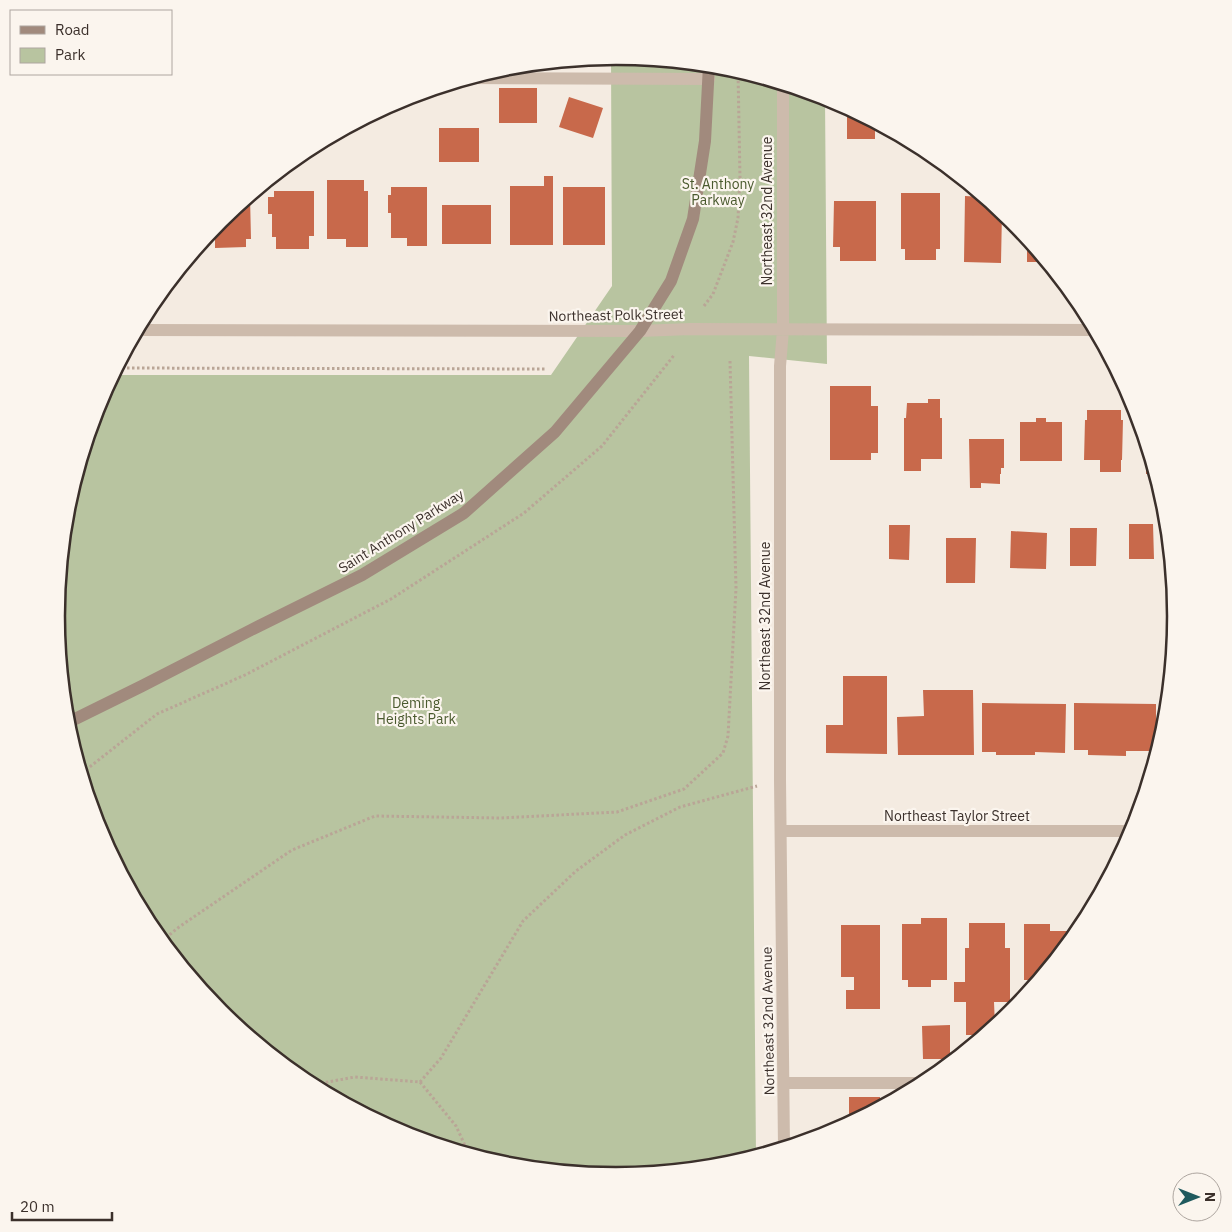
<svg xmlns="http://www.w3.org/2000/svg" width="1232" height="1232" viewBox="0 0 1232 1232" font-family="'IBM Plex Sans',sans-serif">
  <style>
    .green { fill: #b8c4a0 }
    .building { fill: #c8694b }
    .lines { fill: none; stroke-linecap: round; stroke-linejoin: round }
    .path { stroke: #b9a596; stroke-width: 3; stroke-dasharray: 2.5 2.5; stroke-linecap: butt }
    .lane { stroke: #cdbbac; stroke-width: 12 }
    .street { stroke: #cdbbac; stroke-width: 12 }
    .secondary { stroke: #a18a7d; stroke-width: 12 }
    .labels { text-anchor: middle; stroke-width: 4.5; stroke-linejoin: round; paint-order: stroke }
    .park-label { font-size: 14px; fill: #4a5a2e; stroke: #fbf5ee }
    .street-label { font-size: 14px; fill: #3b302b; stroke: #fbf5ee }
    .rim { fill: none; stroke: #3b302b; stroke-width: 2.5 }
  </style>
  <rect width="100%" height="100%" fill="#f4ebe1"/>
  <path class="green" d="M 616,56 L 725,67 L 825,97 L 827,364 L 749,356 L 756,1156 L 725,1165 L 616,1176 L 507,1165 L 402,1133 L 305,1081 L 220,1012 L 150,927 L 99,830 L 67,725 L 56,616 L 67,507 L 99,402 L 113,375 L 551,375 L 612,286 L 611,57 Z"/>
  <path class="building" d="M 592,59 L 592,62 L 568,62 L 568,61 Z
    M 499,88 L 537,88 L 537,123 L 499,123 Z
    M 569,97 L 603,108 L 593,138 L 559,127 Z
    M 847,108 L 875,123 L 875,139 L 847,139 Z
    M 439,128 L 479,128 L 479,162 L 439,162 Z
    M 544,176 L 553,176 L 553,245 L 510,245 L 510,186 L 544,186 Z
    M 327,180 L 364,180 L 364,191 L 368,191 L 368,247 L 346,247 L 346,239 L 327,239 Z
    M 391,187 L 427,187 L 427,246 L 407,246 L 407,238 L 391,238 L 391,213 L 388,213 L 388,195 L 391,195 Z
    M 563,187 L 605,187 L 605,245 L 563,245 Z
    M 274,191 L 314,191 L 314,236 L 309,236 L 309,249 L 276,249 L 276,237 L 272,237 L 272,214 L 268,214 L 268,197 L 274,197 Z
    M 901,193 L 940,193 L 940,249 L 936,249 L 936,260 L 905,260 L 905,249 L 901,249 Z
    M 250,196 L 251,239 L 246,239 L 246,247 L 215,248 L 215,240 L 210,240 L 210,233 L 220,220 Z
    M 965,196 L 983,197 L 991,203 L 991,207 L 996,207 L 1002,212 L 1001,263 L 964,262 Z
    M 834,201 L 876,201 L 876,261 L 840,261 L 840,247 L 833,247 Z
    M 442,205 L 491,205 L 491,244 L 442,244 Z
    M 1027,239 L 1046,262 L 1027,262 Z
    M 830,386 L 871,386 L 871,406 L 878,406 L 878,453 L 871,453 L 871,460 L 830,460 Z
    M 928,399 L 940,399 L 940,418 L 942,418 L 942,459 L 921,459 L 921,471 L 904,471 L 904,418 L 906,418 L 907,403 L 928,403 Z
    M 1087,410 L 1121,410 L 1121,420 L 1123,420 L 1122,460 L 1121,460 L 1121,472 L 1100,472 L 1100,460 L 1084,460 L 1085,420 L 1087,420 Z
    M 1036,418 L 1046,418 L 1046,422 L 1062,422 L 1062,461 L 1020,461 L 1020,422 L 1036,422 Z
    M 969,439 L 1004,439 L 1004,468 L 1001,468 L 1001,474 L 1000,474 L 1000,484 L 981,483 L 981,488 L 970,488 Z
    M 1146,445 L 1158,483 L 1151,483 L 1151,474 L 1146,474 Z
    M 1129,524 L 1153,524 L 1154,559 L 1129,559 Z
    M 889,525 L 910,525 L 909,560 L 889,559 Z
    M 1070,528 L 1097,528 L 1096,566 L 1070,566 Z
    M 1011,531 L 1047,533 L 1046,569 L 1010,568 Z
    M 946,538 L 976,538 L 975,583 L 946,583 Z
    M 843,676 L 887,676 L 887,754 L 826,753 L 826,725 L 843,725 Z
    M 923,690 L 973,690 L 974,755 L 898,755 L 897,717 L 924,716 Z
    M 982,703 L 1066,704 L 1065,753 L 1035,752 L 1035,755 L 996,755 L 996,752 L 982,752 Z
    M 1074,703 L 1156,704 L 1156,751 L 1126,751 L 1126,756 L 1088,755 L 1088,750 L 1074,750 Z
    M 921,918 L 947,918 L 947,980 L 931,980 L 931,987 L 908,987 L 908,980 L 902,980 L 902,924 L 921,924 Z
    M 969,923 L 1005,923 L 1005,948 L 1010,948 L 1010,1002 L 994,1002 L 995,1026 L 983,1035 L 966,1035 L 966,1002 L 954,1002 L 954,982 L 965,982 L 965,948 L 969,948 Z
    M 1024,924 L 1050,924 L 1050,931 L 1067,931 L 1067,944 L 1032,988 L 1029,988 L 1029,980 L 1024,980 Z
    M 841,925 L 880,925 L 880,1009 L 846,1009 L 846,990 L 854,990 L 854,977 L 841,977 Z
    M 950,1025 L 950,1059 L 923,1059 L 922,1026 Z
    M 849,1097 L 880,1097 L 880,1107 L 855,1120 L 849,1120 Z"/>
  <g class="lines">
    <path class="path" d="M 704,306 L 713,294 L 733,242 L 738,218 L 740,179 L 738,71
      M 117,368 L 547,369
      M 82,773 L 157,714 L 245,675 L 391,599 L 524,513 L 602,446 L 675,354
      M 162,941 L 179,927 L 292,850 L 375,816 L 501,818 L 617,812 L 684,789 L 723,753 L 728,736 L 736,588 L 730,361
      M 420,1082 L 441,1058 L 523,921 L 576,871 L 625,835 L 680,807 L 757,786
      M 311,1085 L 355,1077 L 420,1082 L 456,1126 L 469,1154"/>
    <path class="lane" d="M 470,78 L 709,79
      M 784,1083 L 924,1083"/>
    <path class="street" d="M 783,84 L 783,330 L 780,366 L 780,780 L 784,1147
      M 137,330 L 640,331 L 690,329 L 1095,330
      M 781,831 L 1133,831"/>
    <path class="secondary" d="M 67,723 L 142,686 L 251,630 L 362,575 L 464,513 L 555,432 L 640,331 L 671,281 L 693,219 L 705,141 L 709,65"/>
  </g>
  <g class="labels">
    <g class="park-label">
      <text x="718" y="189">St. Anthony<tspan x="718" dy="16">Parkway</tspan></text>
      <text x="416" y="708">Deming<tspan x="416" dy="16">Heights Park</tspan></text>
    </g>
    <g class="street-label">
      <text transform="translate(767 211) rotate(-90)" y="5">Northeast 32nd Avenue</text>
      <text transform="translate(616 315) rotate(-1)" y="5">Northeast Polk Street</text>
      <text transform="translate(401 531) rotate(-32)" y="5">Saint Anthony Parkway</text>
      <text transform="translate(765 616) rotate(-90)" y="5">Northeast 32nd Avenue</text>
      <text x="957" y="821">Northeast Taylor Street</text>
      <text transform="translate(768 1021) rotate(-91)" y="5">Northeast 32nd Avenue</text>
    </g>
  </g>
  <path d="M0 0H1232V1232H0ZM65 616a551 551 0 1 1 1102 0a551 551 0 1 1-1102 0Z" fill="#fbf5ee" fill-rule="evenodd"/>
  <path class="rim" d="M65 616a551 551 0 1 1 1102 0a551 551 0 1 1-1102 0Z"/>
  <rect x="10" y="10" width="162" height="65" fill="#fbf5ee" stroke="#aea6a0"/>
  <rect x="20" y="26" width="25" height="8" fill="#a18a7d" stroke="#aea6a0"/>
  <text x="55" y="35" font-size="15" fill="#3b302b">Road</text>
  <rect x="20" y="48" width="25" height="15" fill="#b8c4a0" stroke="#aea6a0"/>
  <text x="55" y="60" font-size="15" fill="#3b302b">Park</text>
  <g transform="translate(1197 1197) rotate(90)"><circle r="24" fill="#fbf5ee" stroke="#aea6a0"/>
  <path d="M0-4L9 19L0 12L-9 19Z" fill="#1f5a5e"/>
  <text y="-8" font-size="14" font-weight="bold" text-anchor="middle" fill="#3b302b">N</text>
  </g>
  <path d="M12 1212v8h100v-8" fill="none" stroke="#3b302b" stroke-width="2.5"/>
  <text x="20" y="1212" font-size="15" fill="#3b302b" stroke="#fbf5ee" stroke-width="4" paint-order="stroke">20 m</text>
</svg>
